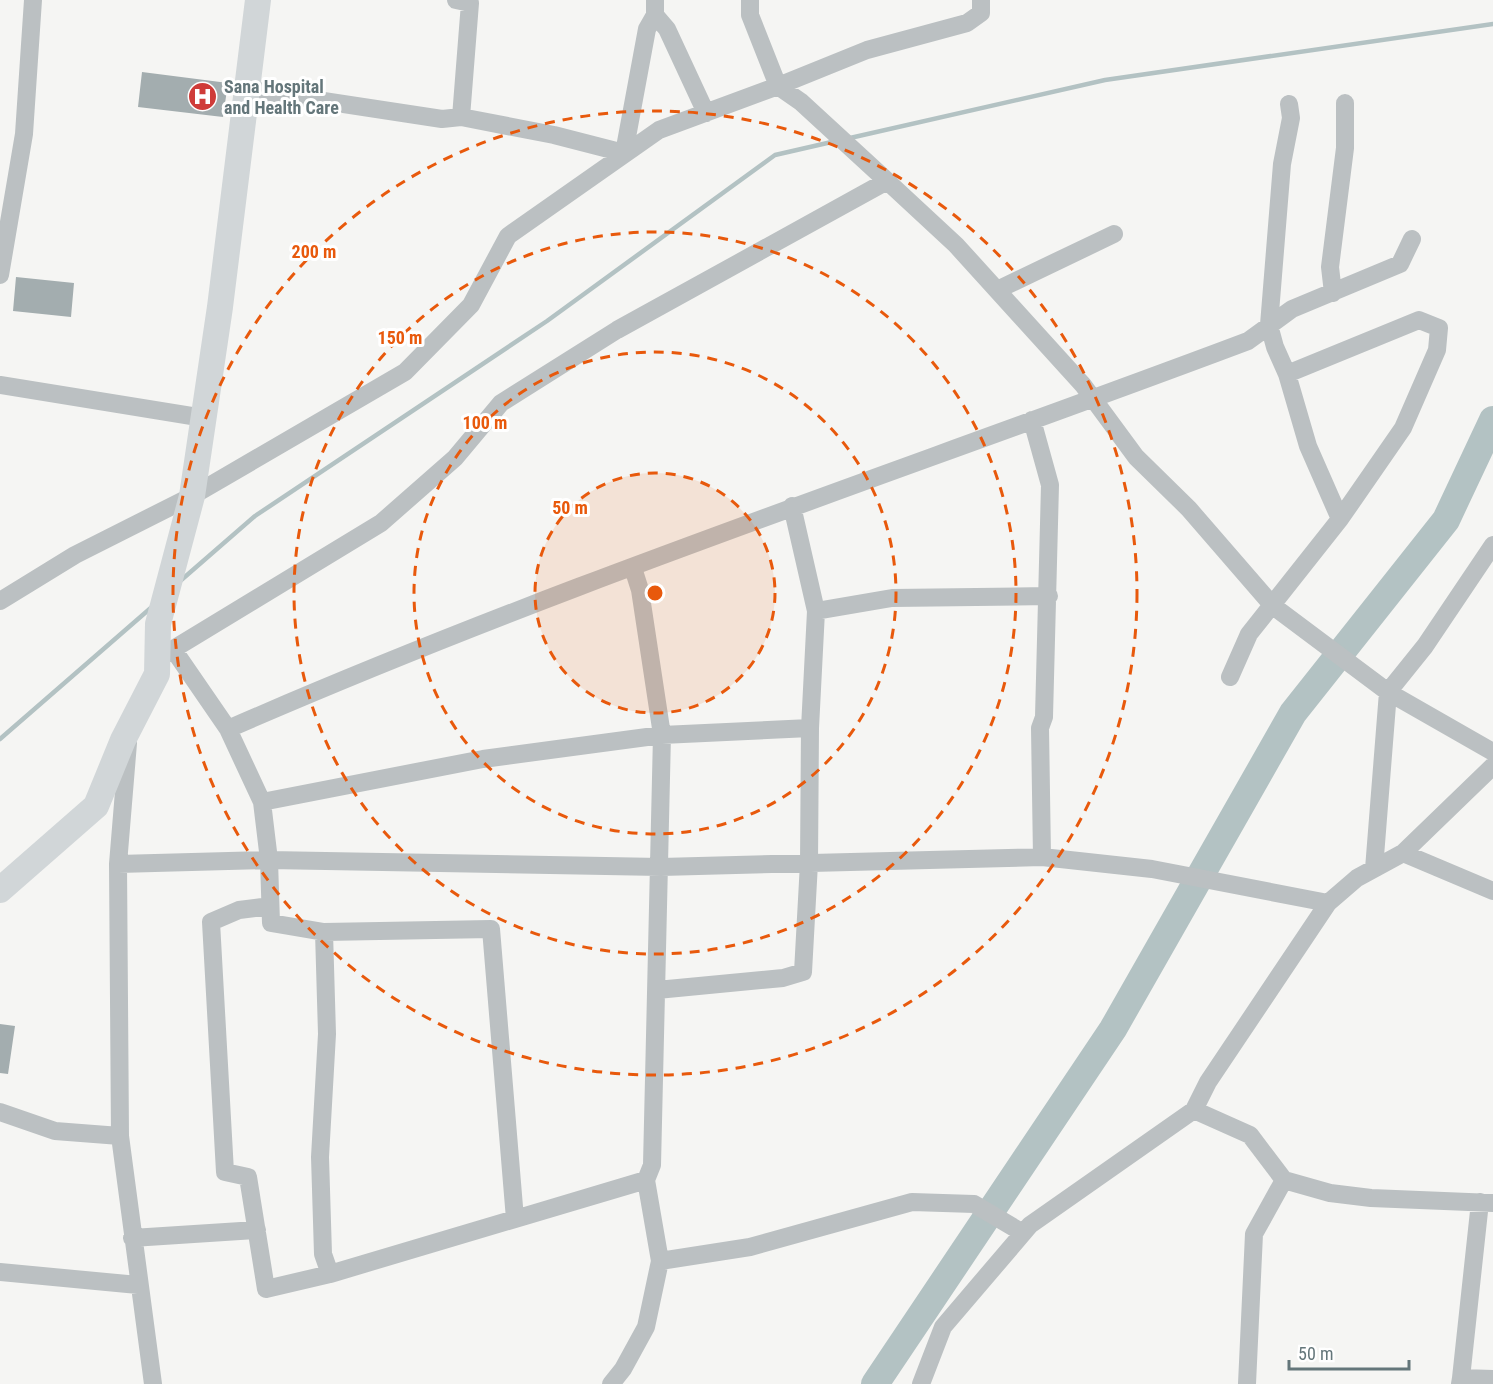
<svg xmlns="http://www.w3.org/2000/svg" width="1493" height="1384" viewBox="0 0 1493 1384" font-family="'Roboto Condensed',sans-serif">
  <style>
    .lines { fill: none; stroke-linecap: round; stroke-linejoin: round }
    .stream { stroke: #b3c2c3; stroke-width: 4.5 }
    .river { stroke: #b3c2c3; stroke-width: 28 }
    .building { fill: #a3adaf }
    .street { stroke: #bbc0c2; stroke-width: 18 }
    .secondary { stroke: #d1d6d8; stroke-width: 26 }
    .ring { fill: none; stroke: #e8590c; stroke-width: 3; stroke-dasharray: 10 8 }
    .labels { text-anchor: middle; stroke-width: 6; stroke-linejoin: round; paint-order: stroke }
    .poi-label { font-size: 18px; font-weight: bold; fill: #64767a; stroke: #fff; text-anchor: start }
    .centre { fill: #e8590c; stroke: #fff; stroke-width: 3 }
    .ring-label { font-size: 18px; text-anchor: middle; font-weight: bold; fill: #e8590c; stroke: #fff; stroke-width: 6; stroke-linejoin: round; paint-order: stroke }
  </style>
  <rect width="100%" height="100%" fill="#f5f5f3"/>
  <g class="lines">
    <path class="stream" d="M 850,138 L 1105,80 L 1493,24
      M 179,582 L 255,516 L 547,321 L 775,155 L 836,141
      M 0,739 L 153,606"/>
    <path class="river" d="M 875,1384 L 1113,1029 L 1293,713 L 1446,520 L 1493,420"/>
  </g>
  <path class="building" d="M 142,72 L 228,83 L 223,117 L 138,107 Z
    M 16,277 L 74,283 L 71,317 L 13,311 Z
    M 0,1024 L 15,1026 L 8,1074 L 0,1073 Z"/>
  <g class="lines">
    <path class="street" d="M 456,0 L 470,3 L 461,117
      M 750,0 L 750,15 L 778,86 L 867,50 L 967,23 L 981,13 L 981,0
      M 655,15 L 667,29 L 706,113
      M 245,89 L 442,119 L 461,117 L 554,135 L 624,153 L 647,29 L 655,15 L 655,0
      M 1289,104 L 1291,118 L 1282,164 L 1269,325 L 1275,347 L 1287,374 L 1308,446 L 1340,519
      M 0,275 L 24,134 L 33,0
      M 997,290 L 1114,234
      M 1333,293 L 1330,267 L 1345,148 L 1345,103
      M 0,385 L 204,418
      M 1032,420 L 1050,485 L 1044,717 L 1040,728 L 1042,857
      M 0,601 L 75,555 L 192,496 L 405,372 L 471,305 L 508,236 L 659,130 L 778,86 L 801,102 L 887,181
      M 816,611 L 892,598 L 1049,596
      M 173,649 L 228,729 L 262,802 L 269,860 L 271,923 L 324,932 L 491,929 L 515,1219
      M 157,659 L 381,523 L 455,458 L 501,403 L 617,330 L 887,181 L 956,245 L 1083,385 L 1136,457 L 1189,509 L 1273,606 L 1388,692 L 1493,752
      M 1230,677 L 1249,634 L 1340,519 L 1403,428 L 1437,350 L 1439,328 L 1419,320 L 1287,374
      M 228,729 C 562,583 908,469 1248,341 L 1292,309 L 1400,264 L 1412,239
      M 128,743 L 118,864 L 120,1136 L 153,1384
      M 262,802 L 483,759 L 662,735 L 810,728
      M 1403,853 L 1493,891
      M 118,864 L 269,860 L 661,867 L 1042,857 L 1152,869 L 1328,903 L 1357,878 L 1403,853 L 1493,766
      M 1374,869 L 1388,692 L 1425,646 L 1493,545
      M 270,906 L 239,910 L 211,922 L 225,1172 L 248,1177 L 266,1289 L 330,1274 L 646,1180
      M 324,932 L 327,1034 L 320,1157 L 323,1254 L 330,1274
      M 657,990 L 783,978 L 803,972 L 809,863 L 810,728 L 816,611 L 792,506
      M 1194,1110 L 1208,1082 L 1328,903
      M 0,1112 L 55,1131 L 120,1136
      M 132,1238 L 257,1230
      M 660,1261 L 750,1247 L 912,1202 L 974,1204 L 1023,1233
      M 0,1272 L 138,1285
      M 1461,1378 L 1480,1202
      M 611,1384 L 623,1369 L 646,1327 L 660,1261 L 646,1180 L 652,1165 L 662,735 L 640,590 L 633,568
      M 921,1384 L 943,1327 L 1030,1225 L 1194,1110 L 1250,1135 L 1284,1180 L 1330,1193 L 1371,1198 L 1493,1203
      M 1247,1384 L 1254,1234 L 1284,1180
      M 1460,1384 L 1461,1378 L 1493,1379"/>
    <path class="secondary" d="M 0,890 L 96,806 L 123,740 L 157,674 L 158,624 L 192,496 L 220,307 L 258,0"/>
  </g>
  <circle cx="655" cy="593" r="120" fill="#e8590c" fill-opacity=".12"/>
  <g class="ring">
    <circle cx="655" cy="593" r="120"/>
    <circle cx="655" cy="593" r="241"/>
    <circle cx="655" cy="593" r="361"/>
    <circle cx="655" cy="593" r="482"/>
  </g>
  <defs>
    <symbol id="hospital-disc" viewBox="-11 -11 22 22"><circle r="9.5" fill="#cf3c39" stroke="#fff"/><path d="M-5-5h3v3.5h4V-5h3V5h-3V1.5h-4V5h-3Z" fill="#fff"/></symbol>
  </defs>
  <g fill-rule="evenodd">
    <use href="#hospital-disc" x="186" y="80" width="33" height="33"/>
  </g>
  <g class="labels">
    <g class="poi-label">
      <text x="224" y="93">Sana Hospital<tspan x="224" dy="21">and Health Care</tspan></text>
    </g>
  </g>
  <circle cx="655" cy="593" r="9" class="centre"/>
  <g class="ring-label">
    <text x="314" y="258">200 m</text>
    <text x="400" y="344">150 m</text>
    <text x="485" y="429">100 m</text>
    <text x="570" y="514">50 m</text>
  </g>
  <path d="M1289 1360v9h120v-9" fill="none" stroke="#64767a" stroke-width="3"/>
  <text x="1298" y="1360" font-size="18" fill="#64767a" stroke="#ffffff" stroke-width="4.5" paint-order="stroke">50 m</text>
</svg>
